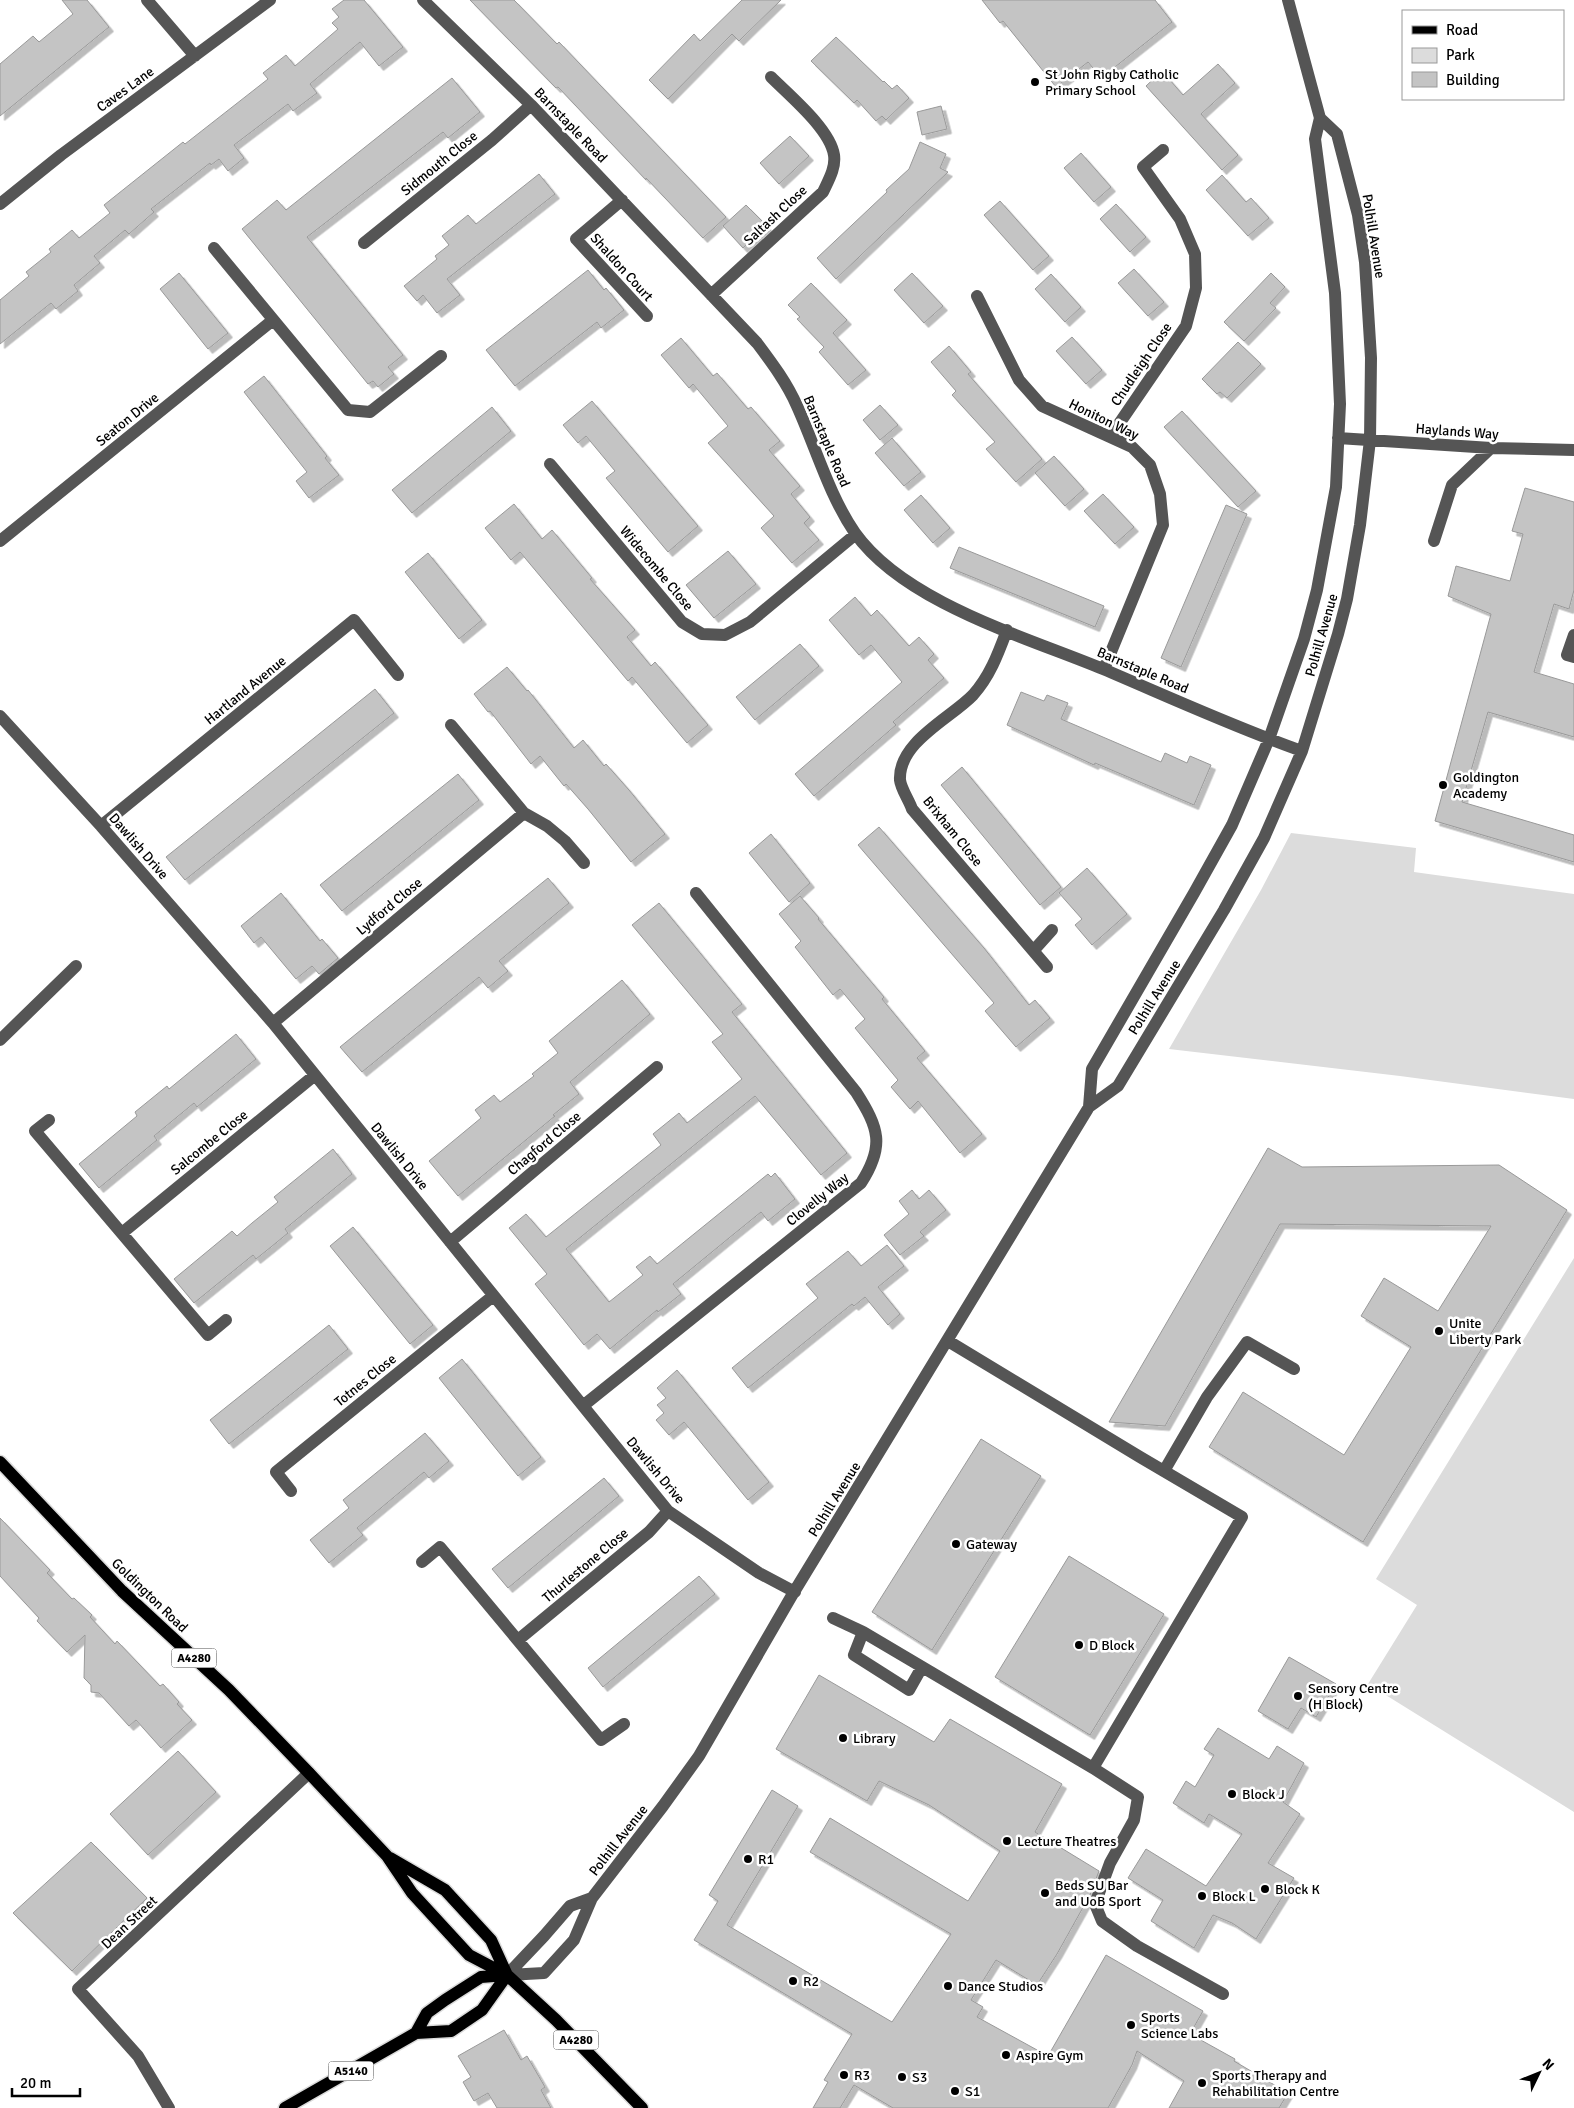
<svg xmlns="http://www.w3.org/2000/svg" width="1574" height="2108" viewBox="0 0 1574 2108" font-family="Signika,sans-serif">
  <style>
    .green { fill: #dcdcdc }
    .building { fill: #c4c4c4; stroke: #999; filter: url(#shadow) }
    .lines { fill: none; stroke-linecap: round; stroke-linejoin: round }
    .major-casing { stroke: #dbdbdb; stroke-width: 15 }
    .minor { stroke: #555; stroke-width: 12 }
    .major { stroke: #000; stroke-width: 12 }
    .poi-dot { fill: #000; stroke: #fff; stroke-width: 2 }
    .labels { text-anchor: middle; stroke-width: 5; stroke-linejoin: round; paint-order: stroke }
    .shield { fill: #fff; stroke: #4c4c4c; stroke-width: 1 }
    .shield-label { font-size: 12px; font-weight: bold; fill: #000 }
    .poi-label { font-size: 14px; fill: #000; stroke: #fff; text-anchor: start }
    .street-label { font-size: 14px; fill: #000; stroke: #fff }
  </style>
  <defs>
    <filter id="shadow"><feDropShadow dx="4.5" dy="4.5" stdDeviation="0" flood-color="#0004"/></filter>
  </defs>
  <rect width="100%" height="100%" fill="#fff"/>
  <path class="green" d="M 1291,833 L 1416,848 L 1414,872 L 1574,894 L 1574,1099 L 1400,1076 L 1169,1049 L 1261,890 Z
    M 1574,1258 L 1574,1812 L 1368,1684 L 1417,1605 L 1376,1579 Z"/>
  <path class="building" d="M 62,0 L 87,0 L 109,27 L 0,116 L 0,64 L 33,36 L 39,42 L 73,14 Z
    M 344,0 L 364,0 L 403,47 L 379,66 L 360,42 L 310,84 L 317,93 L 293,111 L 288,104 L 234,145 L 244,158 L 228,171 L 219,159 L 211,165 L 210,163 L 151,209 L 154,212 L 129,234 L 125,230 L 94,256 L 100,263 L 74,285 L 78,291 L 56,309 L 51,303 L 0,344 L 0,300 L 29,276 L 26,272 L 51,252 L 49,249 L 72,230 L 79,238 L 110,213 L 104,205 L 183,142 L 185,144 L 268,79 L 263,73 L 286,55 L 295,66 L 338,29 L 332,23 L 339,17 L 332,9 Z
    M 470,0 L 514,0 L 557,44 L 559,42 L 726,217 L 703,238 L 646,178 L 646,180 L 558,87 L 556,88 Z
    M 742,0 L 781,0 L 739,41 L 732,34 L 668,99 L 649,80 L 694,34 L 700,41 Z
    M 982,0 L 1155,0 L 1172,22 L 1101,78 L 1088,62 L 1056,87 L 1003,21 L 1000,23 Z
    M 836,37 L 883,82 L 884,81 L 892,89 L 897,85 L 909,98 L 886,120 L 882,116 L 876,121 L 857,100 L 854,103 L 811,61 Z
    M 1218,64 L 1235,83 L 1201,114 L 1238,155 L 1222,170 L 1146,86 L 1162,71 L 1183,95 Z
    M 452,78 L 480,112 L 448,138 L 443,132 L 307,237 L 403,355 L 388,367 L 394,374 L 378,387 L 373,381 L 368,384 L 242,229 L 277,200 L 286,210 Z
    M 941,106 L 947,129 L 922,135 L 917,112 Z
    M 790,136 L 809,156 L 779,184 L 760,163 Z
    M 920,142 L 946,154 L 940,168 L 948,172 L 836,279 L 817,258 L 887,192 L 886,190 L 909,169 Z
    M 1081,153 L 1111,187 L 1094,202 L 1064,168 Z
    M 539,174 L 555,194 L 447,279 L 460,295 L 437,313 L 423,295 L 417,301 L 404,286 L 437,259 L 435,256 L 449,245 L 442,236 L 468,215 L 476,224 Z
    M 1222,175 L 1246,202 L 1251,198 L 1269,218 L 1248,236 L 1206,190 Z
    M 1000,201 L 1049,256 L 1033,270 L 984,215 Z
    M 1116,204 L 1146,237 L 1130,252 L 1100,219 Z
    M 746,205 L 767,226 L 743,248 L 723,226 Z
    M 1134,269 L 1164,302 L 1148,316 L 1118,283 Z
    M 588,270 L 604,290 L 606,288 L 624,310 L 601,328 L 597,322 L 515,386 L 486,350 Z
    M 179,273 L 228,333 L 208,349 L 160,289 Z
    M 912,273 L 943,306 L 924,323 L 894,290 Z
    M 1271,273 L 1285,287 L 1270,303 L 1276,308 L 1244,341 L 1224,322 Z
    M 1051,274 L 1081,307 L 1065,322 L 1035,289 Z
    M 811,283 L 847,320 L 833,333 L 866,370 L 848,385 L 819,352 L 824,347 L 797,319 L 800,317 L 788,305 Z
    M 1072,337 L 1102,370 L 1086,384 L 1056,351 Z
    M 681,338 L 713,376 L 717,373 L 748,409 L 751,407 L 780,441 L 769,450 L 800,486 L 791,494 L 810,517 L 804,523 L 819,540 L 792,563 L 761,528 L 774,516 L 708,443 L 728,426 L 693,384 L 689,388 L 661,355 Z
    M 1238,342 L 1261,364 L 1227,398 L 1220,392 L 1217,394 L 1202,379 Z
    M 949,346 L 971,372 L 968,374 L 1042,459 L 1016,482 L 986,449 L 995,442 L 952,395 L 956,391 L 931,362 Z
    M 264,376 L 327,456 L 325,458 L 339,475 L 309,498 L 296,481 L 307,472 L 244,392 Z
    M 592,401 L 698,526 L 668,552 L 606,478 L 615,471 L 586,436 L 578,443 L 563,425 Z
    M 880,405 L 898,425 L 880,440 L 863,420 Z
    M 492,407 L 511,431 L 412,513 L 392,490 Z
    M 1182,411 L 1256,491 L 1238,507 L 1164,427 Z
    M 892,438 L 921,472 L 904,486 L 875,453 Z
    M 1054,456 L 1084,489 L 1065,506 L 1035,473 Z
    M 1525,488 L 1574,502 L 1574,590 L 1569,609 L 1554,604 L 1534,672 L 1574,684 L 1574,737 L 1488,712 L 1462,802 L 1574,835 L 1574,862 L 1435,821 L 1491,614 L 1448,596 L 1456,566 L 1510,581 L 1523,534 L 1512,531 Z
    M 1103,494 L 1134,527 L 1115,544 L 1084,511 Z
    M 921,495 L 950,528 L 933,543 L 904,510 Z
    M 514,504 L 542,539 L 552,530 L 592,578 L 590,579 L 635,630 L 627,637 L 651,666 L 655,662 L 708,725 L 687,743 L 632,677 L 628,681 L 520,552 L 511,560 L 485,528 Z
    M 1226,505 L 1247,514 L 1181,667 L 1161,658 Z
    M 959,547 L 1104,606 L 1095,627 L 950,568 Z
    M 728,551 L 756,584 L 714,618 L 686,585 Z
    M 428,553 L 482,620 L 459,639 L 405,572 Z
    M 855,597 L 871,616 L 877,610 L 909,646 L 919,637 L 934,654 L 928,660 L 944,678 L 893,722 L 896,725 L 814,796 L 795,774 L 902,682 L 871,645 L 859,655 L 829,620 Z
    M 800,644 L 819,666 L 755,720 L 736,697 Z
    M 507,667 L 527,691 L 528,690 L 574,748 L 583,740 L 604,766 L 606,764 L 629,790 L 665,834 L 631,862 L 588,809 L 566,784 L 564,786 L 540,756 L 531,764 L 490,711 L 488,712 L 474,694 Z
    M 375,689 L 394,713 L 185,880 L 166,857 Z
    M 1021,692 L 1044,701 L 1047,695 L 1068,703 L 1061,719 L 1161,762 L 1165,753 L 1187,763 L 1190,756 L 1211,765 L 1194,805 L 1095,763 L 1094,765 L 1007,725 Z
    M 962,767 L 1061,887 L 1040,905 L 941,785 Z
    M 458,774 L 479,800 L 342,911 L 320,885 Z
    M 879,827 L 984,948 L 1029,1005 L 1035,1000 L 1050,1018 L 1016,1047 L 985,1011 L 994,1003 L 858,845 Z
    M 771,834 L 810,883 L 789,902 L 749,853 Z
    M 1087,868 L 1127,914 L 1092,945 L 1075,925 L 1082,919 L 1059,893 Z
    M 548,878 L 569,903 L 499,961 L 508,971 L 488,988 L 479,977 L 362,1072 L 340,1047 Z
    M 281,893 L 320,941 L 322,939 L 338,958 L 319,974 L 312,966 L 296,979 L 261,937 L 254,943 L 241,926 Z
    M 800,896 L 819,918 L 818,919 L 884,997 L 882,999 L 925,1051 L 917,1058 L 982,1134 L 960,1153 L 918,1101 L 910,1109 L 891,1087 L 898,1080 L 855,1028 L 865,1019 L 840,989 L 833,995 L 795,947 L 801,941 L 779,914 Z
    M 659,903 L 742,1004 L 732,1012 L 847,1153 L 821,1175 L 755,1096 L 566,1249 L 609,1302 L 643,1275 L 636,1267 L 650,1256 L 657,1264 L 768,1174 L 771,1177 L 775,1173 L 795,1199 L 768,1221 L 761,1212 L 729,1238 L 673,1284 L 681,1294 L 658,1312 L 657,1310 L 610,1349 L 597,1334 L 584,1345 L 535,1284 L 547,1274 L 509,1228 L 526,1214 L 546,1237 L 661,1145 L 653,1134 L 679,1113 L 687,1123 L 742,1079 L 712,1042 L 723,1034 L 632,925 Z
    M 622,980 L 650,1014 L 570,1082 L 579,1094 L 553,1115 L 555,1116 L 458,1196 L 429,1161 L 481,1118 L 475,1110 L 494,1095 L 500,1102 L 534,1076 L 532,1074 L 558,1053 L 549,1041 Z
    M 236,1034 L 256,1059 L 197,1107 L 194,1103 L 154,1136 L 157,1140 L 99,1188 L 79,1164 L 137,1116 L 135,1112 L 167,1086 L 169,1089 Z
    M 1268,1148 L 1302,1167 L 1499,1165 L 1567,1210 L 1363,1542 L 1209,1447 L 1243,1392 L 1344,1455 L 1411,1347 L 1361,1316 L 1384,1278 L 1438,1311 L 1491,1226 L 1280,1224 L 1165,1426 L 1109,1422 Z
    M 333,1149 L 352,1174 L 285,1229 L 288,1233 L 271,1247 L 256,1259 L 253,1255 L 194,1303 L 174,1279 L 232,1231 L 237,1236 L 252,1223 L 278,1202 L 274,1197 Z
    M 912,1190 L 919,1199 L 929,1190 L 946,1210 L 920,1232 L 924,1236 L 900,1255 L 884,1235 L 909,1214 L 899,1201 Z
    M 353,1227 L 433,1325 L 410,1344 L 330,1246 Z
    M 887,1245 L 904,1266 L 878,1287 L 900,1314 L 888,1325 L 865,1297 L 854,1306 L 852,1304 L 748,1388 L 732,1368 L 818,1298 L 806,1284 L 848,1251 L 861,1266 Z
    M 329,1325 L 348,1349 L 229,1444 L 210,1420 Z
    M 462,1359 L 541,1457 L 518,1476 L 439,1378 Z
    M 677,1370 L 769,1482 L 748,1500 L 684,1422 L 669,1435 L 656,1420 L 664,1413 L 657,1405 L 666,1398 L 657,1388 Z
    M 425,1433 L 449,1461 L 429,1478 L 424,1472 L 357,1528 L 363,1535 L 329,1563 L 310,1540 L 349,1508 L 343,1500 Z
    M 981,1439 L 1041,1476 L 932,1650 L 872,1612 Z
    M 604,1478 L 619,1496 L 508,1588 L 492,1569 Z
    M 0,1518 L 50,1570 L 47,1573 L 72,1599 L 74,1598 L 92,1615 L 90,1617 L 115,1644 L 117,1641 L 160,1686 L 163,1684 L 179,1702 L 177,1704 L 192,1720 L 161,1748 L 136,1720 L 129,1726 L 99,1693 L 91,1692 L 91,1685 L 84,1678 L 85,1635 L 67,1652 L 37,1621 L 39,1618 L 0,1576 Z
    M 1069,1556 L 1164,1614 L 1090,1735 L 995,1677 Z
    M 699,1576 L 715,1594 L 603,1687 L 588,1668 Z
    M 1289,1657 L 1336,1684 L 1316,1717 L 1301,1708 L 1288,1729 L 1258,1711 Z
    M 819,1675 L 934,1742 L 950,1719 L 1062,1784 L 1035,1832 L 1099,1871 L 1090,1895 L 1057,1954 L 1037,1985 L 996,1960 L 971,2000 L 983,2007 L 977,2017 L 1048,2056 L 1106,1955 L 1203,2011 L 1190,2034 L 1235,2059 L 1234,2061 L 1288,2093 L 1279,2108 L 1169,2108 L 1184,2081 L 1137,2051 L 1132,2065 L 1108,2108 L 893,2108 L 854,2085 L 840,2108 L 813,2108 L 828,2082 L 824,2080 L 852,2034 L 694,1940 L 718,1901 L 709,1895 L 772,1790 L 798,1806 L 727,1925 L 892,2022 L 951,1934 L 810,1852 L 830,1818 L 968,1901 L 1000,1851 L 929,1805 L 879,1781 L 867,1801 L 776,1749 Z
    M 1218,1728 L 1269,1759 L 1277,1746 L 1304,1763 L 1283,1802 L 1300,1814 L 1268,1863 L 1294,1878 L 1256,1939 L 1232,1923 L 1213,1915 L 1194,1948 L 1151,1921 L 1163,1900 L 1128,1878 L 1146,1849 L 1206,1886 L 1242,1834 L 1209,1814 L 1204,1823 L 1173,1803 L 1186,1781 L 1195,1787 L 1214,1755 L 1204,1749 Z
    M 178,1751 L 216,1792 L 148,1855 L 110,1814 Z
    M 91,1842 L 147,1898 L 72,1971 L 13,1913 Z
    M 504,2030 L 521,2060 L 527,2056 L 545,2087 L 541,2090 L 551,2108 L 497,2108 L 488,2093 L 474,2101 L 463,2082 L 471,2077 L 458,2056 Z"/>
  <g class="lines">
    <defs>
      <path id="major" d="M 0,1462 L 122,1591 L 229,1690 L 309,1773 L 387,1856 L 412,1893 L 469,1955 L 507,1975 L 556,2020 L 642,2108
        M 390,1858 L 445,1890 L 491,1940 L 507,1975
        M 416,2033 L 451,2031 L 482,2010 L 507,1975
        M 285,2108 L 416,2033 L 427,2013 L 445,2000 L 481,1977 L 507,1975"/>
    </defs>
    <use href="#major" class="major-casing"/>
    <path class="minor" d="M 147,0 L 195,56
      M 423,0 L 531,105 L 757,343 C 772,363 787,383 797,406 C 816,448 829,495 855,533 C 905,603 1026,637 1103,669 C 1169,697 1234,727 1302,751
      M 622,200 L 576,239 L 647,316
      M 0,204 L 61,155 L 270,0
      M 364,243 L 492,140 L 531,105
      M 214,248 L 348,410 L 370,412 L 441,356
      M 711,295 L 823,192 C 828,181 836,168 834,155 C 830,129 790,96 771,77
      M 977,296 L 1019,380 L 1042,406 L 1132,447 L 1150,465 L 1160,494 L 1163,525 L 1104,669
      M 1110,437 L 1186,326 L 1196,288 L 1195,254 L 1180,219 L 1143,167 L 1163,150
      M 1338,438 L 1491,448 L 1574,450
      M 550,464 L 682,622 L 702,634 L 725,635 L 750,622 L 856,534
      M 0,541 L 273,320
      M 1434,541 L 1452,485 L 1491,448
      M 1007,630 C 998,654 990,676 973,695 C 951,718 898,742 900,780 C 901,789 909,800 912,809 L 1047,967
      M 1574,635 L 1567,655 L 1574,657
      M 0,716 L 101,826 L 273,1023 L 668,1511 L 759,1573 L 795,1592
      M 451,725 L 524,813 L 547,826 L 565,841 L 584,863
      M 101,826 L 354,620 L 398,675
      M 1034,950 L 1052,930
      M 273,1023 L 524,813
      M 0,1040 L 76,966
      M 1089,1107 L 1092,1069 L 1194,893 L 1232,825 L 1269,739 L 1304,639 L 1317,590 L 1336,487 L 1340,404 L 1335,293 L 1315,139 L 1320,118 L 1288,0
      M 49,1120 L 35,1131 L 208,1335 L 226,1320
      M 122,1233 L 315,1075
      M 450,1242 L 657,1067
      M 584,1405 L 861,1183 C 885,1146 879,1128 856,1092 L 696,893
      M 1164,1471 L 1207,1397 L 1247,1342 L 1294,1369
      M 291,1491 L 276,1472 L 493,1296
      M 422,1562 L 440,1547 L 601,1740 L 624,1724
      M 833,1618 L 863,1632 L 1093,1768 L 1242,1517 L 1140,1457 L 948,1341
      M 863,1632 L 854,1655 L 909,1690 L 922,1667
      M 518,1640 L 649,1532 L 668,1511
      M 1093,1768 L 1138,1797 L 1134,1820 L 1110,1863 L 1095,1904 L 1102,1921 L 1137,1946 L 1223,1994
      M 507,1975 L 544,1973 L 574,1940 L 592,1898 L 663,1806 L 699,1756 L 791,1597 L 1089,1107 L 1118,1086 L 1224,910 L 1264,838 L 1302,751 L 1338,634 L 1347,599 L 1360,525 L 1370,440 L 1371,358 L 1365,262 L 1358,215 L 1337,134 L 1320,118
      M 507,1975 L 544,1936 L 570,1906 L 592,1898
      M 169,2108 L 138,2056 L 78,1989 L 309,1773"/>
    <use href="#major" class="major"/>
  </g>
  <g class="poi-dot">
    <circle cx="1035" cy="82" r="5"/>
    <circle cx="1443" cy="785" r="5"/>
    <circle cx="1439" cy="1331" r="5"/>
    <circle cx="956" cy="1544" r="5"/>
    <circle cx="1079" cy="1645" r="5"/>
    <circle cx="1298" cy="1696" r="5"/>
    <circle cx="843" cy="1738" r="5"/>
    <circle cx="1232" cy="1794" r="5"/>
    <circle cx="1007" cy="1841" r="5"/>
    <circle cx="748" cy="1859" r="5"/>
    <circle cx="1265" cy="1889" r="5"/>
    <circle cx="1045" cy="1893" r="5"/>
    <circle cx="1202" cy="1896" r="5"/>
    <circle cx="793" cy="1981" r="5"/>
    <circle cx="948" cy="1986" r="5"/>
    <circle cx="1131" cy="2025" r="5"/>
    <circle cx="1006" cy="2055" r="5"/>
    <circle cx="844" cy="2075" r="5"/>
    <circle cx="902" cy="2077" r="5"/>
    <circle cx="1202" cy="2083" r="5"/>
    <circle cx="955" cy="2091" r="5"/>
  </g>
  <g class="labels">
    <g class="shield">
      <rect x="171.5" y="1648.5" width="45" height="19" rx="4"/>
      <rect x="553.5" y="2030.5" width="45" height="19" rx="4"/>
      <rect x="328.5" y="2061.5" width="45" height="19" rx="4"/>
    </g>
    <g class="shield-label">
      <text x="194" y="1662">A4280</text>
      <text x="576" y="2044">A4280</text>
      <text x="351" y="2075">A5140</text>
    </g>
    <g class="poi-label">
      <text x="1045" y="79">St John Rigby Catholic<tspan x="1045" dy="16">Primary School</tspan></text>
      <text x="1453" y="782">Goldington<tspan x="1453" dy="16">Academy</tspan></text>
      <text x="1449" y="1328">Unite<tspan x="1449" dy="16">Liberty Park</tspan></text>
      <text x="966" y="1549">Gateway</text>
      <text x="1089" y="1650">D Block</text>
      <text x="1308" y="1693">Sensory Centre<tspan x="1308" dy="16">(H Block)</tspan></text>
      <text x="853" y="1743">Library</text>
      <text x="1242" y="1799">Block J</text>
      <text x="1017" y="1846">Lecture Theatres</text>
      <text x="758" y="1864">R1</text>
      <text x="1055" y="1890">Beds SU Bar<tspan x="1055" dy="16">and UoB Sport</tspan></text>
      <text x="1275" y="1894">Block K</text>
      <text x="1212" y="1901">Block L</text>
      <text x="803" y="1986">R2</text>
      <text x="958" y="1991">Dance Studios</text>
      <text x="1141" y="2022">Sports<tspan x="1141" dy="16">Science Labs</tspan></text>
      <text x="1016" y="2060">Aspire Gym</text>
      <text x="854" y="2080">R3</text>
      <text x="1212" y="2080">Sports Therapy and<tspan x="1212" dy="16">Rehabilitation Centre</tspan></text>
      <text x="912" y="2082">S3</text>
      <text x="965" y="2096">S1</text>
    </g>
    <g class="street-label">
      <text transform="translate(125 89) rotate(-36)" y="5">Caves Lane</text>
      <text transform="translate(571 125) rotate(46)" y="5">Barnstaple Road</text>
      <text transform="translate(439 163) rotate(-39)" y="5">Sidmouth Close</text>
      <text transform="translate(775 215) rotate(-43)" y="5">Saltash Close</text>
      <text transform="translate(1374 236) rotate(81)" y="5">Polhill Avenue</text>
      <text transform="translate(622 267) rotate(48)" y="5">Shaldon Court</text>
      <text transform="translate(1141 364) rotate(-56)" y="5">Chudleigh Close</text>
      <text transform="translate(127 419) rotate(-39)" y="5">Seaton Drive</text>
      <text transform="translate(1104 419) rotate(26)" y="5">Honiton Way</text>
      <text transform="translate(1457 431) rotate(4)" y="5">Haylands Way</text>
      <text transform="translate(827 441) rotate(67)" y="5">Barnstaple Road</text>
      <text transform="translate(657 568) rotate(50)" y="5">Widecombe Close</text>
      <text transform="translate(1321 635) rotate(-74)" y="5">Polhill Avenue</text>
      <text transform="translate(1143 670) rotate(23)" y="5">Barnstaple Road</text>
      <text transform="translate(245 690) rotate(-39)" y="5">Hartland Avenue</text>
      <text transform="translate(953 831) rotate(51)" y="5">Brixham Close</text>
      <text transform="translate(139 846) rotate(49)" y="5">Dawlish Drive</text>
      <text transform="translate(389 906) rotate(-40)" y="5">Lydford Close</text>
      <text transform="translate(1154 997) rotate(-58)" y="5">Polhill Avenue</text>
      <text transform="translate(209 1142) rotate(-39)" y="5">Salcombe Close</text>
      <text transform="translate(544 1143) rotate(-40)" y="5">Chagford Close</text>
      <text transform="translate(400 1156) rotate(51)" y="5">Dawlish Drive</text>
      <text transform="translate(817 1199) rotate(-39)" y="5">Clovelly Way</text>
      <text transform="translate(365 1380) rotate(-39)" y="5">Totnes Close</text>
      <text transform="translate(656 1470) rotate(50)" y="5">Dawlish Drive</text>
      <text transform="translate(834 1499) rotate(-58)" y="5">Polhill Avenue</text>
      <text transform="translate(585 1565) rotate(-40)" y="5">Thurlestone Close</text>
      <text transform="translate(150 1595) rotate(44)" y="5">Goldington Road</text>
      <text transform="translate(618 1840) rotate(-52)" y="5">Polhill Avenue</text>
      <text transform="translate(129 1922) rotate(-43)" y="5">Dean Street</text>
    </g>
  </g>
  <rect x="1402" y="10" width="162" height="90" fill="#ffffff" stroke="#999999"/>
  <rect x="1412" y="26" width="25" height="8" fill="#000000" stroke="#999999"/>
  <text x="1446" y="35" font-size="15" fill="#000000">Road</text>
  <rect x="1412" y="48" width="25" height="15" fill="#dcdcdc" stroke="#999999"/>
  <text x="1446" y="60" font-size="15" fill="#000000">Park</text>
  <rect x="1412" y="72" width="25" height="15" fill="#c4c4c4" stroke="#999999"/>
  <text x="1446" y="85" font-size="15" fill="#000000">Building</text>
  <g transform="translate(1539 2073) rotate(47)" stroke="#ffffff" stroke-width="4" paint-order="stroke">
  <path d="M0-4L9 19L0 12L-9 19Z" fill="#000000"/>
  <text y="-8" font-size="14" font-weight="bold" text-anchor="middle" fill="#000000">N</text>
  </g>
  <path d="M12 2088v8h68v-8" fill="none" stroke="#000000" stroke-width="2.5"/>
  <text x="20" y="2088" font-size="15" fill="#000000" stroke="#ffffff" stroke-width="4" paint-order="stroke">20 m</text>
</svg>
